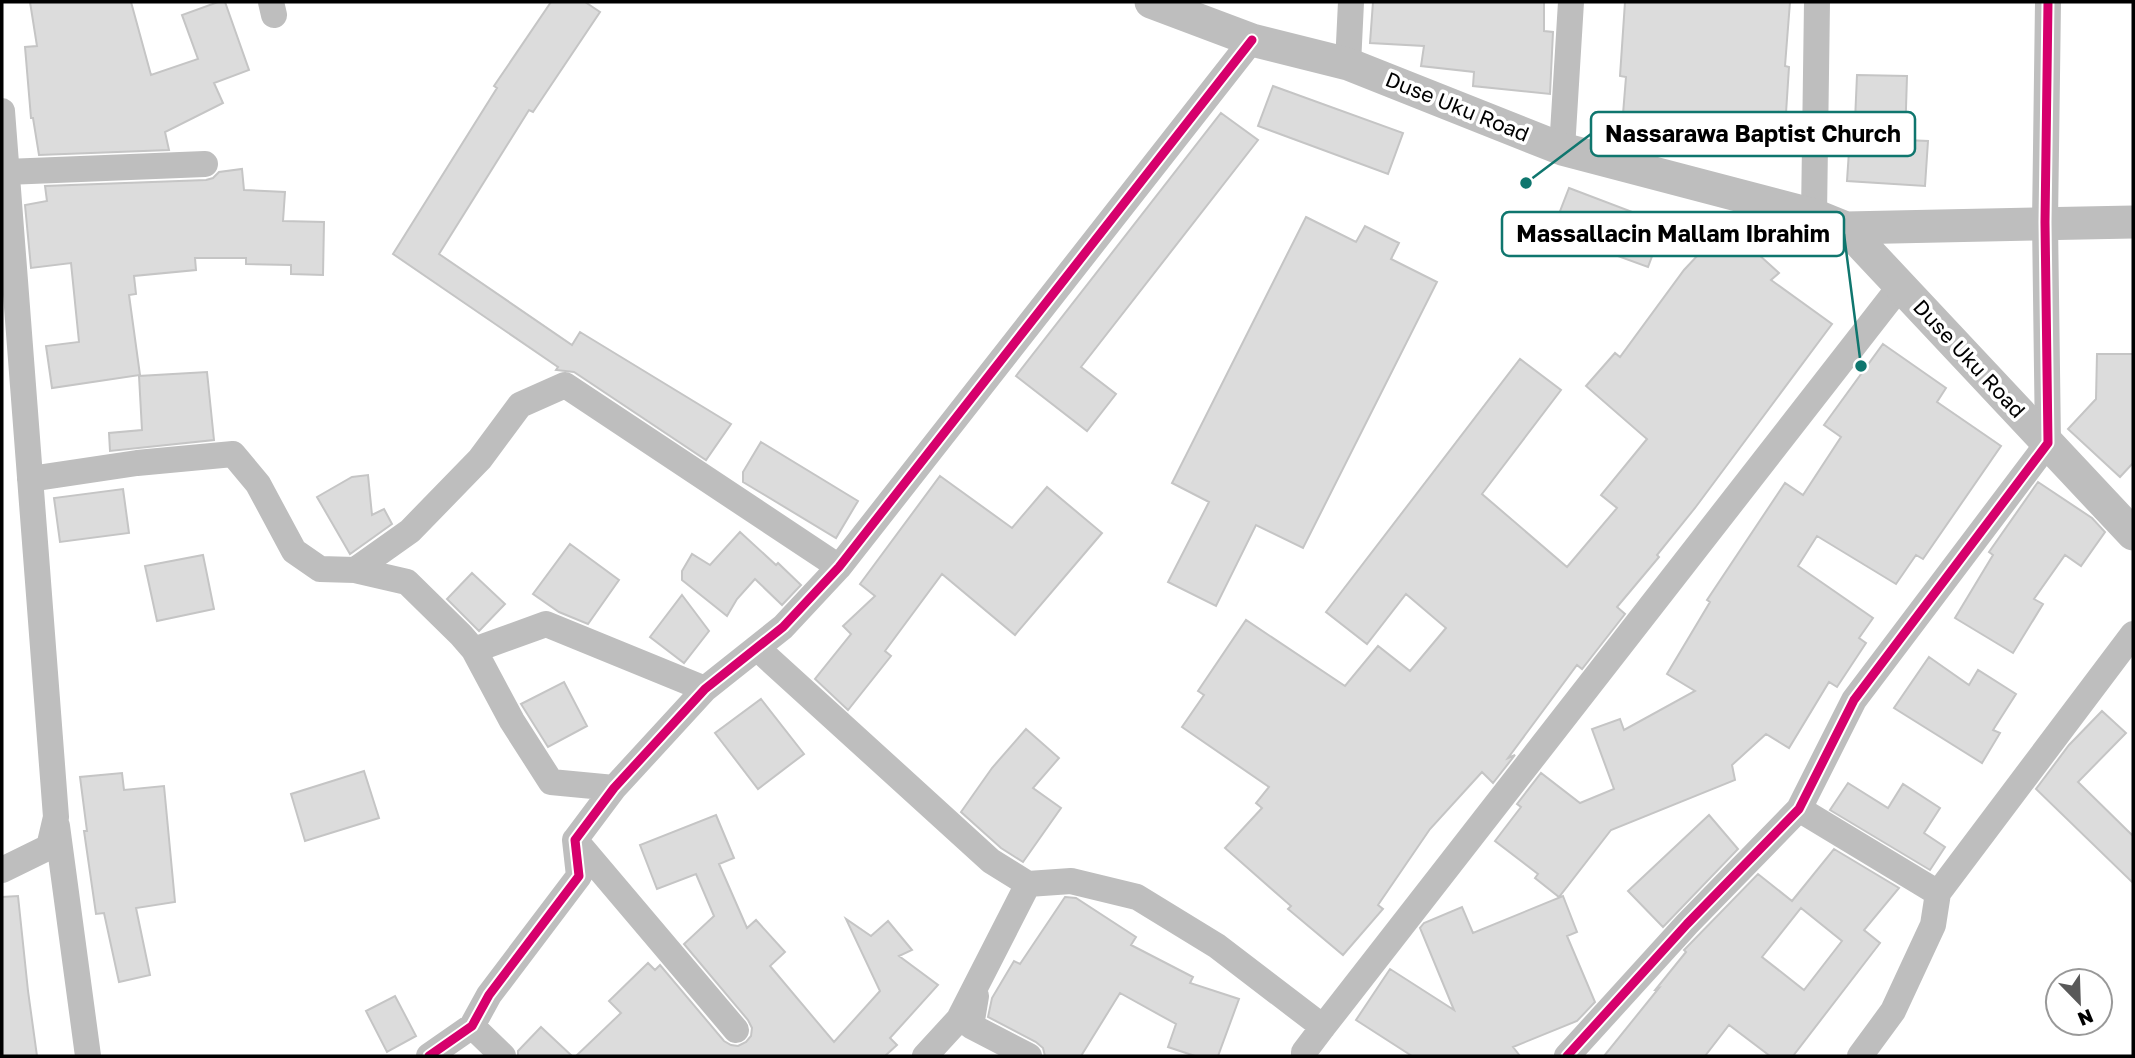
<svg xmlns="http://www.w3.org/2000/svg" width="2135" height="1058" viewBox="0 0 2135 1058" font-family="'Golos Text',sans-serif">
  <style>
    .building { fill: #dcdcdc; stroke: #c5c5c5; stroke-width: 2; fill-rule: evenodd }
    .lines { fill: none; stroke-linecap: round; stroke-linejoin: round }
    .minor { stroke: #bebebe; stroke-width: 26 }
    .tertiary { stroke: #bebebe; stroke-width: 33 }
    .cycleway-casing { stroke: #fff; stroke-width: 13 }
    .cycleway { stroke: #d6006c; stroke-width: 9 }
    .labels { text-anchor: middle; stroke-width: 7; stroke-linejoin: round; paint-order: stroke }
    .street-label { font-size: 21px; fill: #000; stroke: #fff }
    .leader { fill: none; stroke: #0f766e; stroke-width: 2.5 }
    .callout-dot { fill: #0f766e; stroke: #fff; stroke-width: 2.5 }
    .callout { fill: #fff; stroke: #0f766e; stroke-width: 2.5 }
    .callout-label { font-size: 23px; text-anchor: middle; font-weight: bold; fill: #000 }
  </style>
  <rect width="100%" height="100%" fill="#fff"/>
  <path class="building" d="M 30,2 L 131,2 L 151,75 L 198,59 L 182,15 L 218,2 L 225,2 L 249,70 L 214,83 L 223,103 L 165,132 L 169,150 L 39,155 L 33,118 L 31,118 L 25,47 L 37,46 Z
    M 551,2 L 585,2 L 600,12 L 533,112 L 529,110 L 439,254 L 572,345 L 580,332 L 731,424 L 706,460 L 574,372 L 556,370 L 558,367 L 393,254 L 497,88 L 494,86 Z
    M 1373,2 L 1544,2 L 1544,31 L 1553,32 L 1550,94 L 1473,86 L 1474,72 L 1421,66 L 1424,46 L 1370,43 Z
    M 1625,2 L 1790,2 L 1785,66 L 1789,67 L 1786,113 L 1779,112 L 1776,155 L 1708,150 L 1710,119 L 1623,114 L 1626,77 L 1620,76 Z
    M 1857,75 L 1907,76 L 1905,140 L 1928,141 L 1925,186 L 1847,181 L 1851,121 L 1855,121 Z
    M 1273,86 L 1403,133 L 1388,174 L 1258,126 Z
    M 1221,113 L 1258,140 L 1081,367 L 1116,394 L 1087,431 L 1016,376 Z
    M 242,169 L 244,190 L 285,192 L 283,221 L 324,222 L 323,275 L 291,274 L 291,265 L 246,264 L 246,258 L 195,258 L 196,270 L 134,276 L 136,294 L 129,295 L 140,375 L 52,388 L 46,346 L 79,342 L 71,263 L 31,268 L 25,205 L 47,201 L 45,186 L 206,180 L 213,178 L 219,172 Z
    M 1569,188 L 1664,224 L 1648,267 L 1552,232 Z
    M 1306,217 L 1356,242 L 1365,226 L 1399,243 L 1391,259 L 1437,282 L 1303,548 L 1256,525 L 1216,606 L 1168,582 L 1209,502 L 1172,483 Z
    M 1726,225 L 1779,273 L 1771,280 L 1832,324 L 1695,508 L 1657,555 L 1659,557 L 1617,607 L 1625,614 L 1582,669 L 1577,665 L 1508,758 L 1515,755 L 1493,783 L 1482,772 L 1430,829 L 1378,905 L 1383,909 L 1343,955 L 1288,909 L 1291,906 L 1225,848 L 1262,808 L 1256,803 L 1269,787 L 1182,727 L 1204,695 L 1198,691 L 1246,620 L 1345,686 L 1378,646 L 1410,671 L 1446,628 L 1406,594 L 1367,644 L 1326,612 L 1520,359 L 1561,390 L 1482,494 L 1567,567 L 1617,508 L 1601,495 L 1647,439 L 1586,386 L 1615,353 L 1620,357 L 1684,270 Z
    M 1883,344 L 1946,388 L 1937,402 L 2001,446 L 1923,559 L 1916,555 L 1896,584 L 1817,536 L 1798,566 L 1873,618 L 1859,638 L 1866,643 L 1837,687 L 1829,682 L 1789,748 L 1766,734 L 1732,765 L 1735,780 L 1611,830 L 1559,897 L 1535,878 L 1538,874 L 1495,841 L 1521,807 L 1517,804 L 1541,773 L 1580,803 L 1614,789 L 1592,729 L 1620,719 L 1624,730 L 1695,691 L 1667,674 L 1710,602 L 1707,600 L 1785,483 L 1803,495 L 1841,437 L 1824,425 Z
    M 2097,354 L 2133,354 L 2133,463 L 2120,477 L 2068,429 L 2096,399 Z
    M 207,372 L 214,440 L 110,451 L 109,433 L 142,430 L 139,376 Z
    M 761,442 L 858,501 L 836,538 L 743,482 L 743,472 Z
    M 368,475 L 372,515 L 384,509 L 392,524 L 350,554 L 317,497 L 352,477 Z
    M 940,476 L 1012,528 L 1047,487 L 1102,533 L 1015,635 L 942,574 L 885,651 L 891,656 L 848,710 L 815,679 L 851,634 L 843,626 L 875,596 L 860,584 Z
    M 2038,482 L 2092,518 L 2105,532 L 2081,566 L 2065,555 L 2034,599 L 2043,604 L 2013,653 L 1955,618 L 1993,555 L 1989,552 Z
    M 123,489 L 129,533 L 60,542 L 54,498 Z
    M 740,532 L 776,565 L 778,563 L 801,585 L 782,605 L 755,579 L 737,599 L 727,616 L 682,580 L 682,571 L 692,554 L 710,565 Z
    M 570,544 L 619,580 L 588,624 L 559,612 L 533,594 Z
    M 203,555 L 214,609 L 157,621 L 145,566 Z
    M 472,573 L 505,604 L 479,631 L 447,599 Z
    M 682,595 L 709,631 L 684,663 L 650,637 Z
    M 1929,657 L 1969,685 L 1978,670 L 2016,694 L 1993,730 L 2000,733 L 1982,763 L 1894,708 Z
    M 564,682 L 587,726 L 548,747 L 521,704 Z
    M 761,699 L 804,754 L 758,789 L 715,733 Z
    M 2102,711 L 2126,733 L 2078,782 L 2133,836 L 2133,883 L 2036,789 L 2069,745 Z
    M 1026,729 L 1059,758 L 1033,788 L 1061,808 L 1023,862 L 1001,848 L 961,812 L 992,768 Z
    M 364,771 L 379,818 L 305,841 L 291,794 Z
    M 122,773 L 124,790 L 164,786 L 175,902 L 136,908 L 150,975 L 119,982 L 104,913 L 96,914 L 84,831 L 87,831 L 80,777 Z
    M 1848,783 L 1888,808 L 1903,784 L 1940,808 L 1924,833 L 1945,847 L 1930,870 L 1830,810 Z
    M 716,815 L 734,858 L 719,864 L 747,928 L 756,920 L 785,952 L 770,966 L 834,1042 L 880,991 L 846,919 L 871,936 L 888,921 L 912,950 L 899,956 L 938,985 L 890,1038 L 897,1045 L 885,1056 L 576,1056 L 621,1013 L 609,1001 L 648,963 L 655,970 L 660,965 L 724,1041 L 731,1045 L 738,1046 L 746,1042 L 751,1036 L 752,1028 L 748,1020 L 684,944 L 714,916 L 696,874 L 657,889 L 640,845 Z
    M 1709,815 L 1738,849 L 1663,927 L 1628,891 Z
    M 1834,849 L 1899,888 L 1864,930 L 1880,943 L 1793,1056 L 1770,1056 L 1729,1025 L 1705,1056 L 1604,1056 L 1659,988 L 1656,989 L 1686,952 L 1684,950 L 1758,874 L 1792,901 ZM 1801,908 L 1842,941 L 1804,990 L 1762,957 Z
    M 18,896 L 28,991 L 37,1056 L 2,1056 L 2,897 Z
    M 1563,896 L 1577,932 L 1567,936 L 1595,1002 L 1577,1021 L 1513,1047 L 1520,1056 L 1412,1056 L 1356,1020 L 1390,969 L 1454,1010 L 1420,928 L 1424,923 L 1462,907 L 1473,933 Z
    M 1065,897 L 1076,898 L 1136,937 L 1131,945 L 1193,977 L 1190,983 L 1239,999 L 1218,1056 L 1195,1056 L 1168,1047 L 1176,1024 L 1120,993 L 1081,1056 L 1045,1056 L 1043,1048 L 1036,1042 L 988,1017 L 992,998 L 1014,961 L 1020,964 Z
    M 395,996 L 416,1036 L 387,1052 L 366,1011 Z
    M 541,1027 L 572,1056 L 518,1056 L 518,1051 Z"/>
  <g class="lines">
    <path class="minor" d="M 271,2 L 274,15
      M 1348,64 L 1351,2
      M 2,111 L 56,817 L 49,847 L 2,870
      M 1562,149 L 1571,2
      M 6,172 L 205,164
      M 1814,215 L 1817,2
      M 30,479 L 137,463 L 233,454 L 258,484 L 294,551 L 320,569 L 355,570 L 407,582 L 461,635 L 474,650 L 512,721 L 551,782 L 614,788
      M 355,570 L 410,531 L 480,459 L 520,405 L 565,385 L 839,567
      M 757,648 L 991,861 L 1028,884 L 1071,881 L 1137,897 L 1217,946 L 1323,1027
      M 474,650 L 546,624 L 705,689
      M 1799,809 L 1938,893
      M 57,826 L 88,1056
      M 575,840 L 736,1030
      M 976,996 L 971,1026 L 1029,1056
      M 472,1026 L 503,1056
      M 429,1056 L 472,1026 L 489,995 L 579,876 L 575,840 L 614,788 L 705,689 L 783,627 L 839,567 L 1252,40
      M 925,1056 L 959,1019 L 1028,884
      M 1304,1056 L 1304,1052 L 1323,1027 L 1901,285
      M 1567,1056 L 1687,924 L 1799,809 L 1854,700 L 2048,443 L 2045,222 L 2048,2
      M 1860,1056 L 1893,1011 L 1933,925 L 1938,893 L 2133,634"/>
    <path class="tertiary" d="M 1151,2 L 1252,40 L 1348,64 L 1562,149 L 1814,215 L 1846,228 L 2133,534
      M 1846,228 L 2133,222"/>
    <defs>
      <path id="cycleway" d="M 429,1056 L 472,1026 L 489,995 L 579,876 L 575,840 L 614,788 L 705,689 L 783,627 L 839,567 L 1252,40
        M 1567,1056 L 1687,924 L 1799,809 L 1854,700 L 2048,443 L 2045,222 L 2048,2"/>
    </defs>
    <use href="#cycleway" class="cycleway-casing"/>
    <use href="#cycleway" class="cycleway"/>
  </g>
  <g class="labels">
    <g class="street-label">
      <text transform="translate(1457 107) rotate(22)" y="7">Duse Uku Road</text>
      <text transform="translate(1969 359) rotate(47)" y="7">Duse Uku Road</text>
    </g>
  </g>
  <path class="leader" d="M1526 183L1591 134M1861 366L1844 234"/>
  <g class="callout-dot">
    <circle cx="1526" cy="183" r="7"/>
    <circle cx="1861" cy="366" r="7"/>
  </g>
  <g class="callout">
    <rect x="1591" y="112" width="324" height="44" rx="7"/>
    <rect x="1502" y="212" width="342" height="44" rx="7"/>
  </g>
  <g class="callout-label">
    <text x="1753" y="142">Nassarawa Baptist Church</text>
    <text x="1673" y="242">Massallacin Mallam Ibrahim</text>
  </g>
  <rect width="2135" height="1058" fill="none" stroke="#000000" stroke-width="7"/>
  <g transform="translate(2079 1002) rotate(157)"><circle r="33" fill="#ffffff" stroke="#999999" stroke-width="2"/>
  <path d="M0-5L12 26L0 18L-12 26Z" fill="#595959"/>
  <text y="-10" font-size="19" font-weight="bold" text-anchor="middle" fill="#000000">N</text>
  </g>
</svg>
